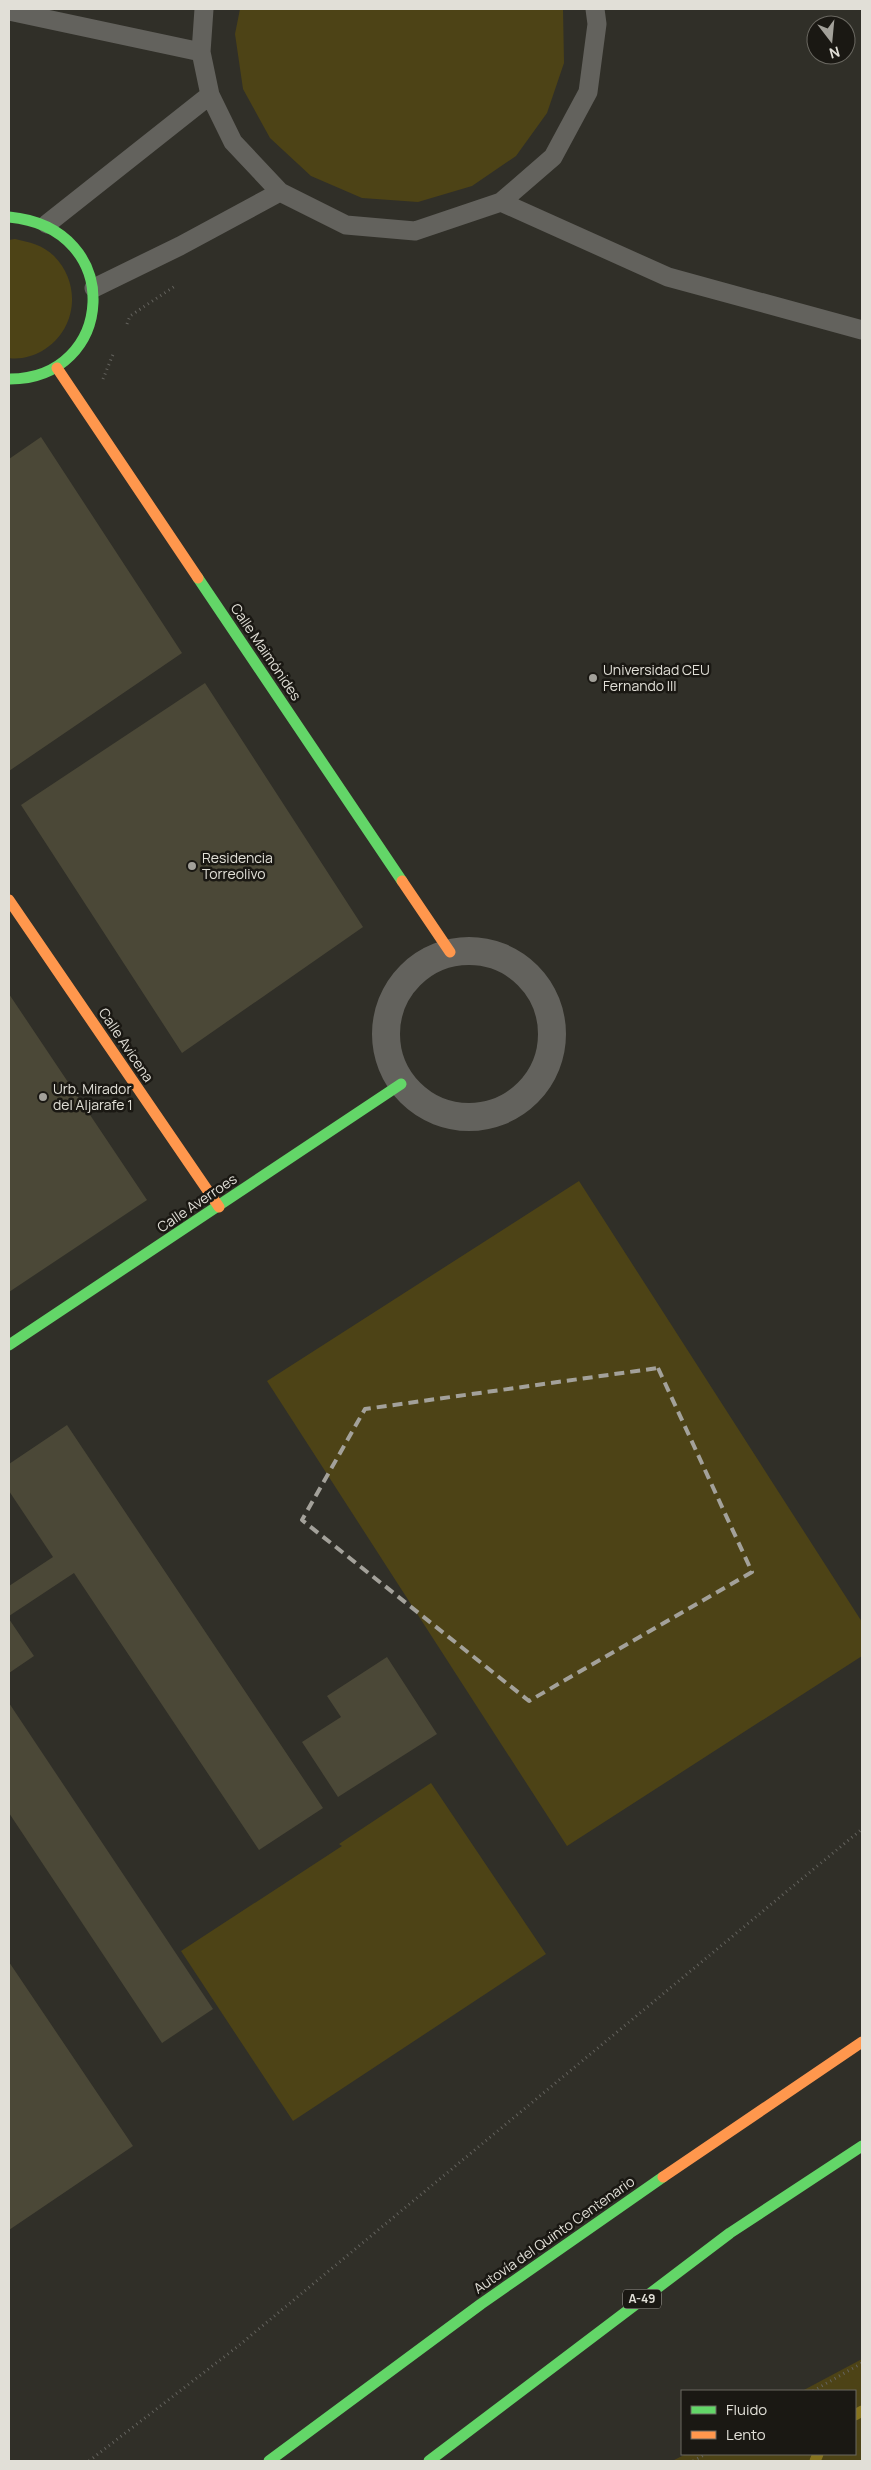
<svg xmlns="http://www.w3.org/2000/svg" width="871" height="2470" viewBox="0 0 871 2470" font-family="Manrope,sans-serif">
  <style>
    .green { fill: #4d4316 }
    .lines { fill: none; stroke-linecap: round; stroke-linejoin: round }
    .stream { stroke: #86731e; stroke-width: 11 }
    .building { fill: #4b4837 }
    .path { stroke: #64635e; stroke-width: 3; stroke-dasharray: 1 4; stroke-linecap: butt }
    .lane { stroke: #63625d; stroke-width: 19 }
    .street { stroke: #63625d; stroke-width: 28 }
    .fast { stroke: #63d668; stroke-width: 11 }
    .slow { stroke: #ff974d; stroke-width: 11 }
    .marked { fill: none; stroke: #a3a19a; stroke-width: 4; stroke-dasharray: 10 6; stroke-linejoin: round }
    .poi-dot { fill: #a3a19a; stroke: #1a1813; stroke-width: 2 }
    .labels { text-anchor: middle; stroke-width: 5; stroke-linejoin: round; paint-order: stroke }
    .shield { fill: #1a1813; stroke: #a5a39c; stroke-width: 1 }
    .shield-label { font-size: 12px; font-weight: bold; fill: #e1dfd7 }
    .street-label { font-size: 14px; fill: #e1dfd7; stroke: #1a1813 }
    .poi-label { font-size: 14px; fill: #e1dfd7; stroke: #1a1813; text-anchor: start }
  </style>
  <rect width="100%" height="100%" fill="#302f28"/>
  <path class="green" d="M 240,9 L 563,9 L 564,63 L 547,113 L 516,156 L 472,186 L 418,202 L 362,198 L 311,176 L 270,138 L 243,89 L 235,34 Z
    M 15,239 C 29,242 43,245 54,256 C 82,284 77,331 42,351 C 33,356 20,360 9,358 L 9,240 Z
    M 579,1181 L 862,1622 L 862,1656 L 567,1846 L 267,1381 Z
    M 431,1783 L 546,1954 L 293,2121 L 181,1951 L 342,1846 L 339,1844 Z
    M 862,2359 L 862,2461 L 672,2461 L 686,2454 L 855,2454 L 855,2391 L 802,2391 Z"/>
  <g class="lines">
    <path class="stream" d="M 855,2415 L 862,2411
      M 815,2461 L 818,2454"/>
  </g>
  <path class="building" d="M 41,437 L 182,653 L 9,771 L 9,459 Z
    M 205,683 L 363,927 L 182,1053 L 21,805 Z
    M 9,994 L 147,1200 L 9,1292 Z
    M 67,1425 L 323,1808 L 259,1850 L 74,1573 L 9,1616 L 9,1586 L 53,1557 L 9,1491 L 9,1464 Z
    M 9,1619 L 34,1656 L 9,1673 Z
    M 387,1657 L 437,1734 L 338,1797 L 302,1742 L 341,1717 L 327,1696 Z
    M 9,1703 L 213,2009 L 162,2043 L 9,1813 Z
    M 9,1962 L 133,2146 L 9,2230 Z"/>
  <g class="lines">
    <path class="path" d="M 127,324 L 130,316 L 175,286
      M 103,379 L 114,352
      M 813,2391 L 862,2363
      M 89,2461 L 237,2347 L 862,1829
      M 693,2461 L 706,2454"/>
    <path class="lane" d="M 204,9 L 201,52 L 210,95 L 233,142 L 280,192 L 346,225 L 415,231 L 501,202 L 553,157 L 588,92 L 597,24 L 595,9
      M 9,11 L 201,52
      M 501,202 L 668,277 L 862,330
      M 47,224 L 210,95
      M 94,288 L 180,246 L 280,192"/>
    <path class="street" d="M386 1034a83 83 0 1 1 166 0a83 83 0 1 1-166 0Z"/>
    <path class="fast" d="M 9,217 C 127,228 115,380 9,379
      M 198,578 L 402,881
      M 9,1345 L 401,1084
      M 269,2461 L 481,2304 L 663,2177
      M 429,2461 L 730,2233 L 862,2146"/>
    <path class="slow" d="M 57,368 L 198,578
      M 402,881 L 450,952
      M 9,900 L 219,1207
      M 663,2177 L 862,2042"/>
  </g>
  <path class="marked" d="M 658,1368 L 752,1572 L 529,1701 L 302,1520 L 365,1409 Z"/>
  <g class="poi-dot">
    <circle cx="593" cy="678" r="5"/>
    <circle cx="192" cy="866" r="5"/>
    <circle cx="43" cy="1097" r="5"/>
  </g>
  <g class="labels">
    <rect class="shield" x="623" y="2289.5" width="38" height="19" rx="4"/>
    <g class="shield-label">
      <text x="642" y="2303">A-49</text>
    </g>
    <g class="street-label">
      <text transform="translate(266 652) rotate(56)" y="5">Calle Maimónides</text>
      <text transform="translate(126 1045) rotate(56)" y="5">Calle Avicena</text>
      <text transform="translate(197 1203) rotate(-34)" y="5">Calle Averroes</text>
      <text transform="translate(554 2235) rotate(-35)" y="5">Autovía del Quinto Centenario</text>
    </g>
    <g class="poi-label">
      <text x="603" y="675">Universidad CEU<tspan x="603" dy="16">Fernando III</tspan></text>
      <text x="202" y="863">Residencia<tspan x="202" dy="16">Torreolivo</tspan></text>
      <text x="53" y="1094">Urb. Mirador<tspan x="53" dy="16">del Aljarafe 1</tspan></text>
    </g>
  </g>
  <rect width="871" height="2470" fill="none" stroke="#e1dfd7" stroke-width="20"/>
  <rect x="681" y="2390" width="175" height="65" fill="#1a1813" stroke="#6a6861"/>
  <rect x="691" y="2406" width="25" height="8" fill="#63d668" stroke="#6a6861"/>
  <text x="726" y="2415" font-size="15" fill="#e1dfd7">Fluido</text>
  <rect x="691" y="2431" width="25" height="8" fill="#ff974d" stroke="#6a6861"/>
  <text x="726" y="2440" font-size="15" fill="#e1dfd7">Lento</text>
  <g transform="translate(831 40) rotate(164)"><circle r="24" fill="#1a1813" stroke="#6a6861"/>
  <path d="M0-4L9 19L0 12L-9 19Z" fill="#a3a19a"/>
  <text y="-8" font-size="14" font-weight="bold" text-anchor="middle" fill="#e1dfd7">N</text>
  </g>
</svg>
